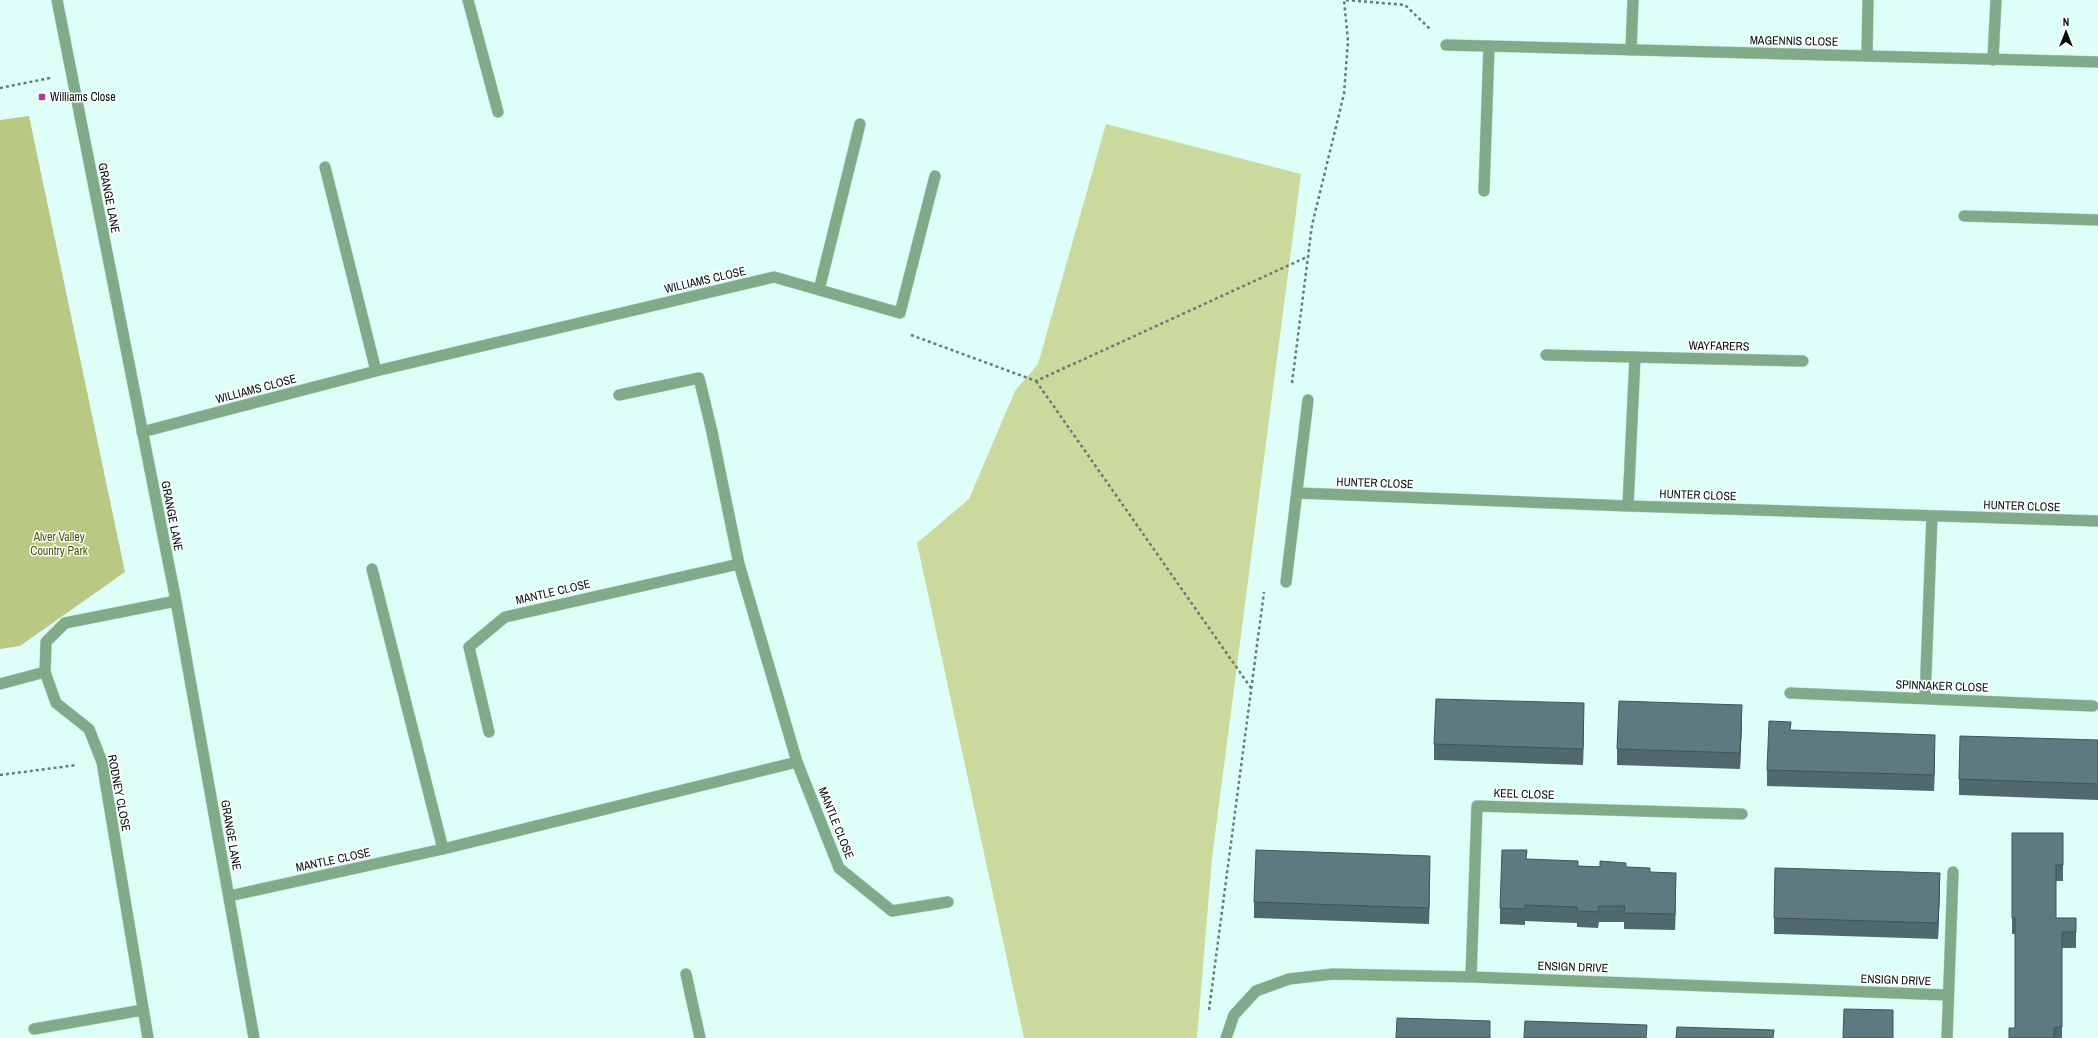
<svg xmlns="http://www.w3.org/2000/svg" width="2098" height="1038" viewBox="0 0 2098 1038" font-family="'Archivo Narrow',sans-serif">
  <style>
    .green { fill: #cbda9c }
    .forest { fill: #b9c984 }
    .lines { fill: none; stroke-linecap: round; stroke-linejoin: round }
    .service-casing { stroke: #bbd9d1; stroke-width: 12 }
    .minor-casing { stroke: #bbd9d1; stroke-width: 12 }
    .path { stroke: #677c76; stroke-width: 2.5; stroke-dasharray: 3 3; stroke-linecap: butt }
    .service { stroke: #80ab88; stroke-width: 11 }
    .minor { stroke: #80ab88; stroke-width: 11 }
    .wall { fill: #4f696e }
    .shaded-wall { fill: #40555a }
    .building { fill: #5c7a80; stroke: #40555a }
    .poi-dot { fill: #a63c9d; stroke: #fff; stroke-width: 1.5 }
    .labels { text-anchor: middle; stroke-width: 3; stroke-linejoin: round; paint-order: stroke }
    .street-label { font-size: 12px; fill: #040f0c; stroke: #fff }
    .poi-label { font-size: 12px; fill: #040f0c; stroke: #fff; text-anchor: start }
    .park-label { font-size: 12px; fill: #495604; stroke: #fff }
  </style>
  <rect width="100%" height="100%" fill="#defff7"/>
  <path class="green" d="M 1106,124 L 1301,174 L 1212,858 L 1197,1038 L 1024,1038 L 917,543 L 969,499 L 1015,391 L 1038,364 Z"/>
  <path class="forest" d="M 29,116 L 125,572 L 20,646 L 0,649 L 0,120 Z"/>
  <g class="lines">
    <defs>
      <path id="service" d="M 468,0 L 498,112
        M 1631,50 L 1633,0
        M 1867,56 L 1868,0
        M 1993,60 L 1996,0
        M 819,290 L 860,124
        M 619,395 L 699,378 L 712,432
        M 372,569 L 443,849
        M 0,684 L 45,672"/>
      <path id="minor" d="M 57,0 L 176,601 L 254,1038
        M 1446,45 L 2098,62
        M 325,167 L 376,371
        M 1484,191 L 1489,46
        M 1964,216 L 2098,220
        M 1546,355 L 1803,361
        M 142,432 L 376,371 L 774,277 L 900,313 L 935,176
        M 1298,493 L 1628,506 L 2098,521
        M 1628,506 L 1635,357
        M 1286,582 L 1308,400
        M 1790,693 L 2093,706
        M 1925,699 L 1932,516
        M 489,732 L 469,647 L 505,617 L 739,564
        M 797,762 L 839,868 L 892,911 L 948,902
        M 229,896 L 443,849 L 797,762 L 739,564 L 712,432
        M 686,974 L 700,1038
        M 1471,977 L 1477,806 L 1742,814
        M 34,1029 L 143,1010
        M 148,1038 L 102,762 L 89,729 L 56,703 L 45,672 L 46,642 L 65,623 L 176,601
        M 1226,1038 L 1234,1015 L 1256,991 L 1289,979 L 1333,974 L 1471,977 L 1947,995
        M 1947,1038 L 1953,872"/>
    </defs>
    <use href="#service" class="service-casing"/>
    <use href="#minor" class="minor-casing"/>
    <path class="path" d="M 1346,0 L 1405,5 L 1430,29
      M 0,88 L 50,78
      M 911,335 L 1036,381 L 1309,256
      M 1036,381 L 1251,688
      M 1292,383 L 1312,225 L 1344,94 L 1348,41 L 1344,0
      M 0,775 L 77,765
      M 1209,1010 L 1264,592"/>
    <use href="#service" class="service"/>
    <use href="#minor" class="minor"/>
  </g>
  <path class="wall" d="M 1584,719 L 1583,765 L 1434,760 L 1434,744 Z
    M 1742,721 L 1740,769 L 1617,765 L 1617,749 Z
    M 1791,730 L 1935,751 L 1934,791 L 1767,786 L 1767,770 Z
    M 2098,740 L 2098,800 L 1959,795 L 1959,779 Z
    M 2012,833 L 2063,833 L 2063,881 L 2056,881 L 2056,918 L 2076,918 L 2076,948 L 2062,948 L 2062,1038 L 2009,1038 L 2015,1028 L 2015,934 L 2012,934 Z
    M 1527,859 L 1578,866 L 1626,867 L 1650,872 L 1676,889 L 1675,930 L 1624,929 L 1624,922 L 1599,922 L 1598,928 L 1577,927 L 1577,923 L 1549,922 L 1525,921 L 1525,925 L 1500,924 L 1500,908 Z
    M 1430,872 L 1429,924 L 1254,918 L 1254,902 Z
    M 1940,889 L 1938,939 L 1774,934 L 1774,918 Z"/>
  <path class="shaded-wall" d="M 1584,703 L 1584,719 L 1583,765 L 1583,749 Z
    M 1742,705 L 1742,721 L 1740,769 L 1740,753 Z
    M 1935,735 L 1935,751 L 1934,791 L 1934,775 Z
    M 1430,856 L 1430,872 L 1429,924 L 1429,908 Z
    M 1676,873 L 1676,889 L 1675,930 L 1675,914 Z
    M 1940,873 L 1940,889 L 1938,939 L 1938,923 Z"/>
  <path class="building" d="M 1436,699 L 1584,703 L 1583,749 L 1434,744 Z
    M 1619,701 L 1742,705 L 1740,753 L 1617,749 Z
    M 1769,721 L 1791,722 L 1790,730 L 1935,735 L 1934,775 L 1767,770 Z
    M 1960,736 L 2098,740 L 2098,784 L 1959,779 Z
    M 2012,833 L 2063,833 L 2063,865 L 2056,865 L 2056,918 L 2076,918 L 2076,932 L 2062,932 L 2062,1027 L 2054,1028 L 2054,1038 L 2009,1038 L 2009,1028 L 2015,1028 L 2015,918 L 2012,918 Z
    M 1256,850 L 1430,856 L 1429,908 L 1254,902 Z
    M 1502,850 L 1527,850 L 1526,859 L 1578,861 L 1578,866 L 1600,867 L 1600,861 L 1626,863 L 1626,867 L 1650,868 L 1650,872 L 1676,873 L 1675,914 L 1624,913 L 1625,906 L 1599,906 L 1598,912 L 1577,911 L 1577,907 L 1549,906 L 1525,905 L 1525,909 L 1500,908 Z
    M 1775,868 L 1940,873 L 1938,923 L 1774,918 Z
    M 1844,1009 L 1893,1010 L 1893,1038 L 1843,1038 Z
    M 1397,1018 L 1490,1021 L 1490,1038 L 1396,1038 Z
    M 1525,1021 L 1647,1025 L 1646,1038 L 1524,1038 Z
    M 1677,1027 L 1774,1030 L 1773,1038 L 1676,1038 Z"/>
  <rect class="poi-dot" x="38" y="93" width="8" height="8" rx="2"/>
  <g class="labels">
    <g class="street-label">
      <text transform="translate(1794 41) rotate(1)" y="4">MAGENNIS CLOSE</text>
      <text transform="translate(109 198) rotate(79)" y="4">GRANGE LANE</text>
      <text transform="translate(705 280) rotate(-13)" y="4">WILLIAMS CLOSE</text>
      <text transform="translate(1719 346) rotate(1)" y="4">WAYFARERS</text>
      <text transform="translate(256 389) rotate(-15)" y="4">WILLIAMS CLOSE</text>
      <text transform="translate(1375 483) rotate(2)" y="4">HUNTER CLOSE</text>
      <text transform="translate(1698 495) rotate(2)" y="4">HUNTER CLOSE</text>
      <text transform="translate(2022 506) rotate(2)" y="4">HUNTER CLOSE</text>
      <text transform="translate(172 516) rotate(79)" y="4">GRANGE LANE</text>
      <text transform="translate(553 592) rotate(-13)" y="4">MANTLE CLOSE</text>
      <text transform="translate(1942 686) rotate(2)" y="4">SPINNAKER CLOSE</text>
      <text transform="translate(119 793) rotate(79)" y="4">RODNEY CLOSE</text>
      <text transform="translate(1524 794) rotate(2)" y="4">KEEL CLOSE</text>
      <text transform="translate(836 823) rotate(68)" y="4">MANTLE CLOSE</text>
      <text transform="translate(231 835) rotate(80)" y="4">GRANGE LANE</text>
      <text transform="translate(333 860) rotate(-12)" y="4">MANTLE CLOSE</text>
      <text transform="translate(1573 967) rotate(2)" y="4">ENSIGN DRIVE</text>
      <text transform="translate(1896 980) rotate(2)" y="4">ENSIGN DRIVE</text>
    </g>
    <g class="poi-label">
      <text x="50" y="101">Williams Close</text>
    </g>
    <g class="park-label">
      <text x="59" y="541">Alver Valley<tspan x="59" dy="14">Country Park</tspan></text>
    </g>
  </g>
  <g transform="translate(2066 32)" stroke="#ffffff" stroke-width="3" paint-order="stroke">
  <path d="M0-3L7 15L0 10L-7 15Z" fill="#040f0c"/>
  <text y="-6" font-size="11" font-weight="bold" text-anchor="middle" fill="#040f0c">N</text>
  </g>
</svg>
